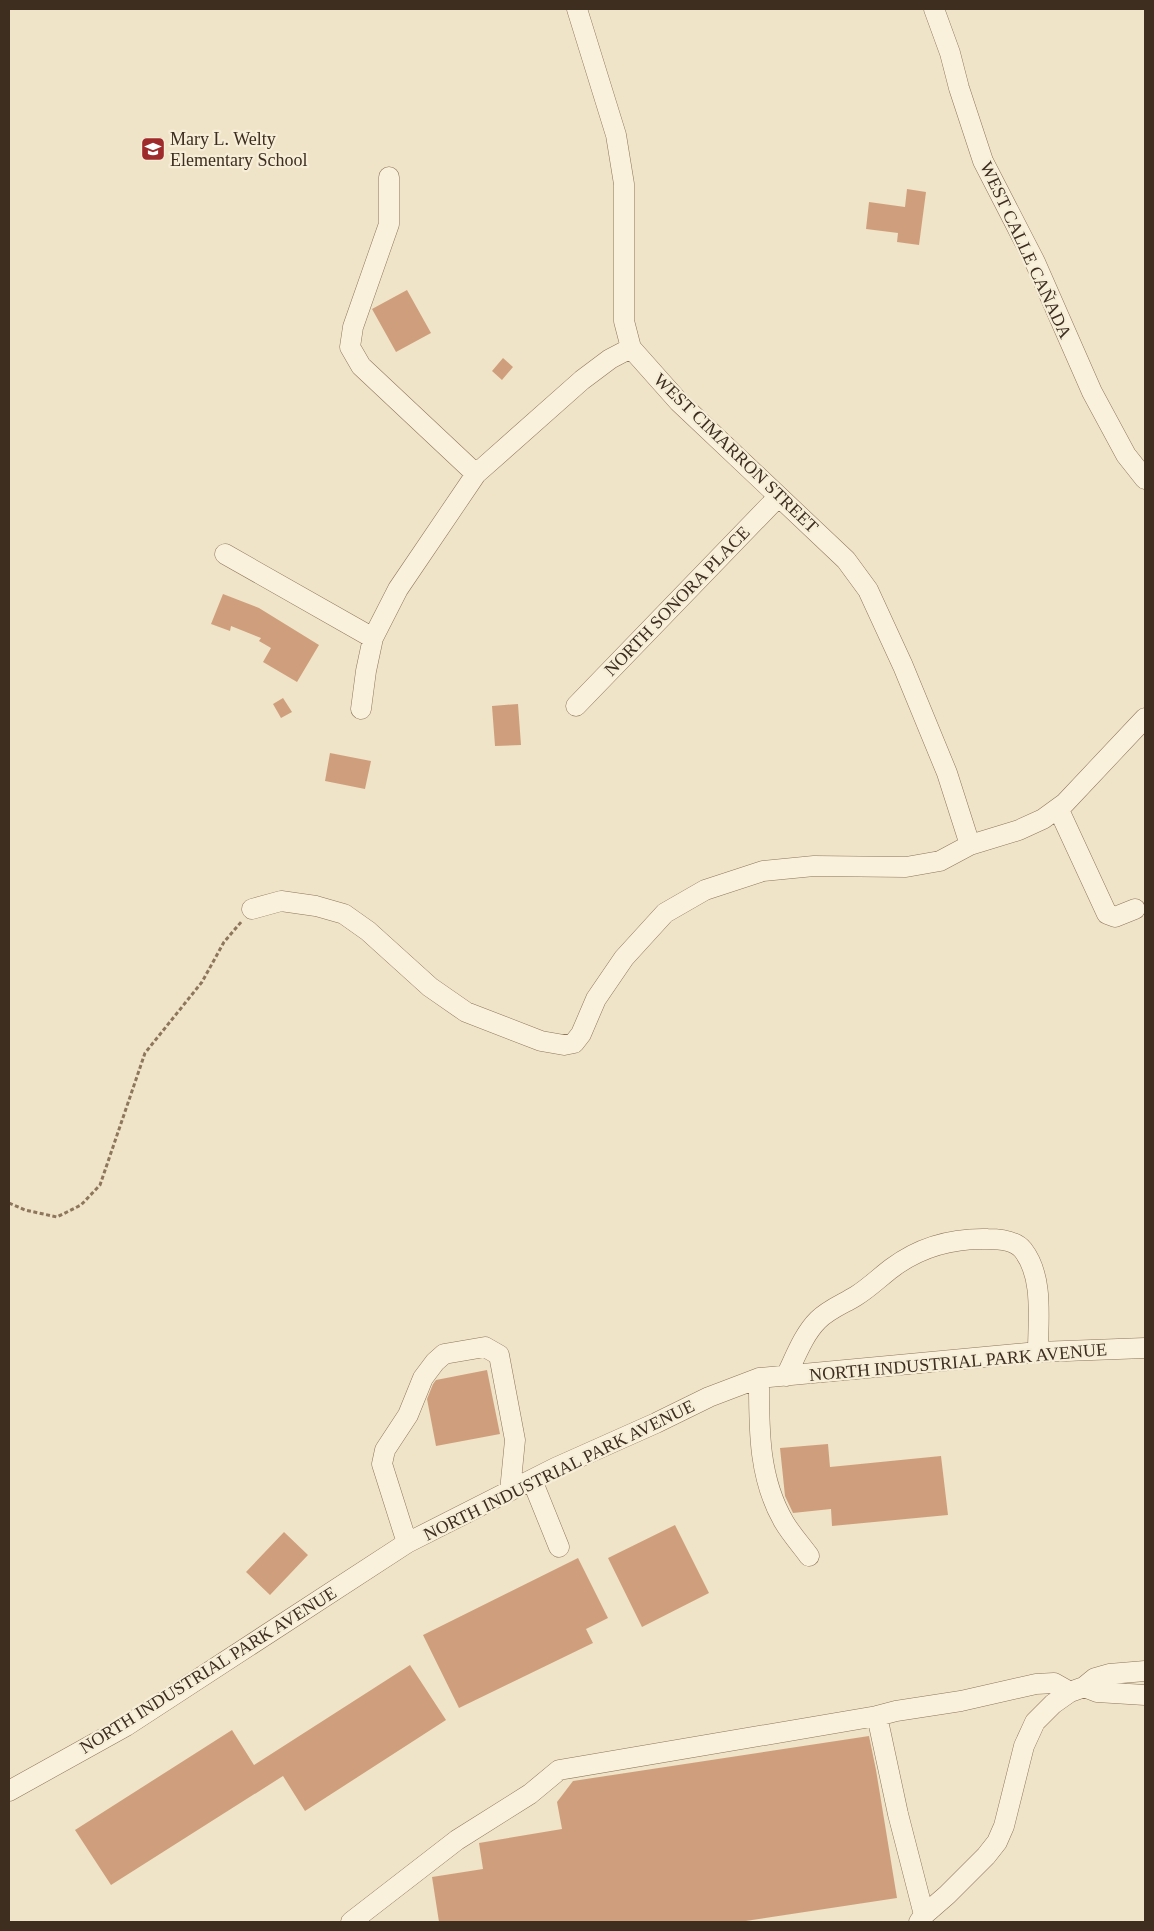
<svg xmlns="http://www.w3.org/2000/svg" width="1154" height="1931" viewBox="0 0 1154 1931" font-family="'Times New Roman',serif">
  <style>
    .building { fill: #cf9f7d }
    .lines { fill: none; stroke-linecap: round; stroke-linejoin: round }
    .minor-casing { stroke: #8d765c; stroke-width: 21 }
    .path { stroke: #8d765c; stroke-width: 3; stroke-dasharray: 4 2.5; stroke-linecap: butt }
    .minor { stroke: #faf1dc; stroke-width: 20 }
    .labels { text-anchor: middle; stroke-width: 4.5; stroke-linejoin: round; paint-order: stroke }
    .poi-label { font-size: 18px; fill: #3d2e20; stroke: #f7eed8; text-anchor: start }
    .street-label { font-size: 18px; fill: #3d2e20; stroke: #f7eed8 }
  </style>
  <rect width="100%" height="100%" fill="#f0e4c8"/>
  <path class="building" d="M 907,189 L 926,192 L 919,245 L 897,242 L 898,233 L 866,229 L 869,202 L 905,207 Z
    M 407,290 L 431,333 L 396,352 L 372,309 Z
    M 503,358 L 513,367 L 502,380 L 492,371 Z
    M 223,594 L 259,608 L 319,645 L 297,682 L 263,662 L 271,648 L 259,641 L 261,638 L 231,626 L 230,631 L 211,624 Z
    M 283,698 L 292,712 L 281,718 L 273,704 Z
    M 518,704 L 521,745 L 495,746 L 492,706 Z
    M 330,753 L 371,761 L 365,789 L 325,781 Z
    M 487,1370 L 500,1434 L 436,1446 L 427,1399 L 433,1384 L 436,1380 Z
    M 828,1444 L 830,1467 L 941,1456 L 948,1515 L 832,1526 L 831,1509 L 793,1513 L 785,1496 L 780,1448 Z
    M 675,1525 L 709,1593 L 642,1627 L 608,1558 Z
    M 284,1532 L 308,1555 L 270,1595 L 246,1572 Z
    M 578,1558 L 608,1618 L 586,1629 L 593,1643 L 459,1708 L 423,1635 Z
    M 410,1665 L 446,1720 L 305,1811 L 283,1776 L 111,1885 L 75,1830 L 232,1730 L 254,1765 Z
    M 869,1736 L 876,1770 L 897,1898 L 739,1922 L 439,1922 L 432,1877 L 483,1869 L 479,1843 L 562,1829 L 557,1802 L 573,1781 Z"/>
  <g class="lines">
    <defs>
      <path id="minor" d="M 577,9 L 616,135 L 624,184 L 624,321 L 631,348 L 679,402 L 846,560 L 868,590 L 903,666 L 947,773 L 970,845
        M 934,9 L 950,53 L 959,88 L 983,161 L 1035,262 L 1092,392 L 1126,455 L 1145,479
        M 389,177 L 389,224 L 353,327 L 350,347 L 361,366 L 476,474
        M 225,554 L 373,638
        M 576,706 L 778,497
        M 361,709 L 366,671 L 373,638 L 398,589 L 476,474 L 582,380 L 610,359 L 631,348
        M 1058,808 L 1107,914 L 1115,917 L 1135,909
        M 252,909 L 281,901 L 316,906 L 344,914 L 368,931 L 430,987 L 466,1012 L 541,1041 L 564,1045 L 574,1043 L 581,1034 L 596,999 L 624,958 L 665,913 L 705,890 L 763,871 L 814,866 L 906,867 L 940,861 L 970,845 L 1019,830 L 1043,819 L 1065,803 L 1145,718
        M 786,1376 C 795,1358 803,1335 818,1320 C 829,1309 843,1304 856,1296 C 869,1288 880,1277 892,1268 C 921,1246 952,1238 988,1239 C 999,1239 1015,1240 1023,1250 C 1044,1277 1038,1319 1038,1352
        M 759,1378 C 759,1427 758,1478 784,1522 C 791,1534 801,1545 809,1556
        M 532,1480 L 559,1547
        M 407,1543 L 382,1464 L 385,1450 L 408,1415 L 423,1378 L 435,1362 L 444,1354 L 485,1347 L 499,1355 L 515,1440 L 510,1491
        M 1084,1687 L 1097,1692 L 1145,1695
        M 9,1791 L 126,1726 L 407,1543 L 555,1468 L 656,1423 L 709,1397 L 759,1378 L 1038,1352 L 1145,1348
        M 924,1915 L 898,1814 L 877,1716 L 896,1711 L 961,1701 L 1036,1684 L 1054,1683 L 1070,1692
        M 351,1922 L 457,1840 L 530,1794 L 559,1770 L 877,1716
        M 919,1922 L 924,1915 L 947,1895 L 986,1856 L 997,1842 L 1004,1826 L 1024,1746 L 1035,1722 L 1053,1704 L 1070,1692 L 1084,1687 L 1095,1678 L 1109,1674 L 1145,1671"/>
    </defs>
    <use href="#minor" class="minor-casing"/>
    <path class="path" d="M 9,1203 L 25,1210 L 57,1217 L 81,1205 L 100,1185 L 145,1053 L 202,982 L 224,942 L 242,921"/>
    <use href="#minor" class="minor"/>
  </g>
  <defs>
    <symbol id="school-square" viewBox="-11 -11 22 22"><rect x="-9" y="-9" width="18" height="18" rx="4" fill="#9e2a2b" stroke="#f7eed8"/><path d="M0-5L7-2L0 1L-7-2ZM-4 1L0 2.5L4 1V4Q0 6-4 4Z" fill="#fff"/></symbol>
  </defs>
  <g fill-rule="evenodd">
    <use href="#school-square" x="139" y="135" width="28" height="28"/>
  </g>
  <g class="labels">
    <g class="poi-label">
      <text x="170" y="145">Mary L. Welty<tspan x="170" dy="21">Elementary School</tspan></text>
    </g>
    <g class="street-label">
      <text transform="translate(1026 250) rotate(65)" y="6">WEST CALLE CAÑADA</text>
      <text transform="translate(736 453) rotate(44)" y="6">WEST CIMARRON STREET</text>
      <text transform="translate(677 601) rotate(-46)" y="6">NORTH SONORA PLACE</text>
      <text transform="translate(958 1362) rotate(-5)" y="6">NORTH INDUSTRIAL PARK AVENUE</text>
      <text transform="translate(559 1470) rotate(-26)" y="6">NORTH INDUSTRIAL PARK AVENUE</text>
      <text transform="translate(208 1670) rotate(-32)" y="6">NORTH INDUSTRIAL PARK AVENUE</text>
    </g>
  </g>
  <rect width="1154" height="1931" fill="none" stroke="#3d2e20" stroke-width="20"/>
</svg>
